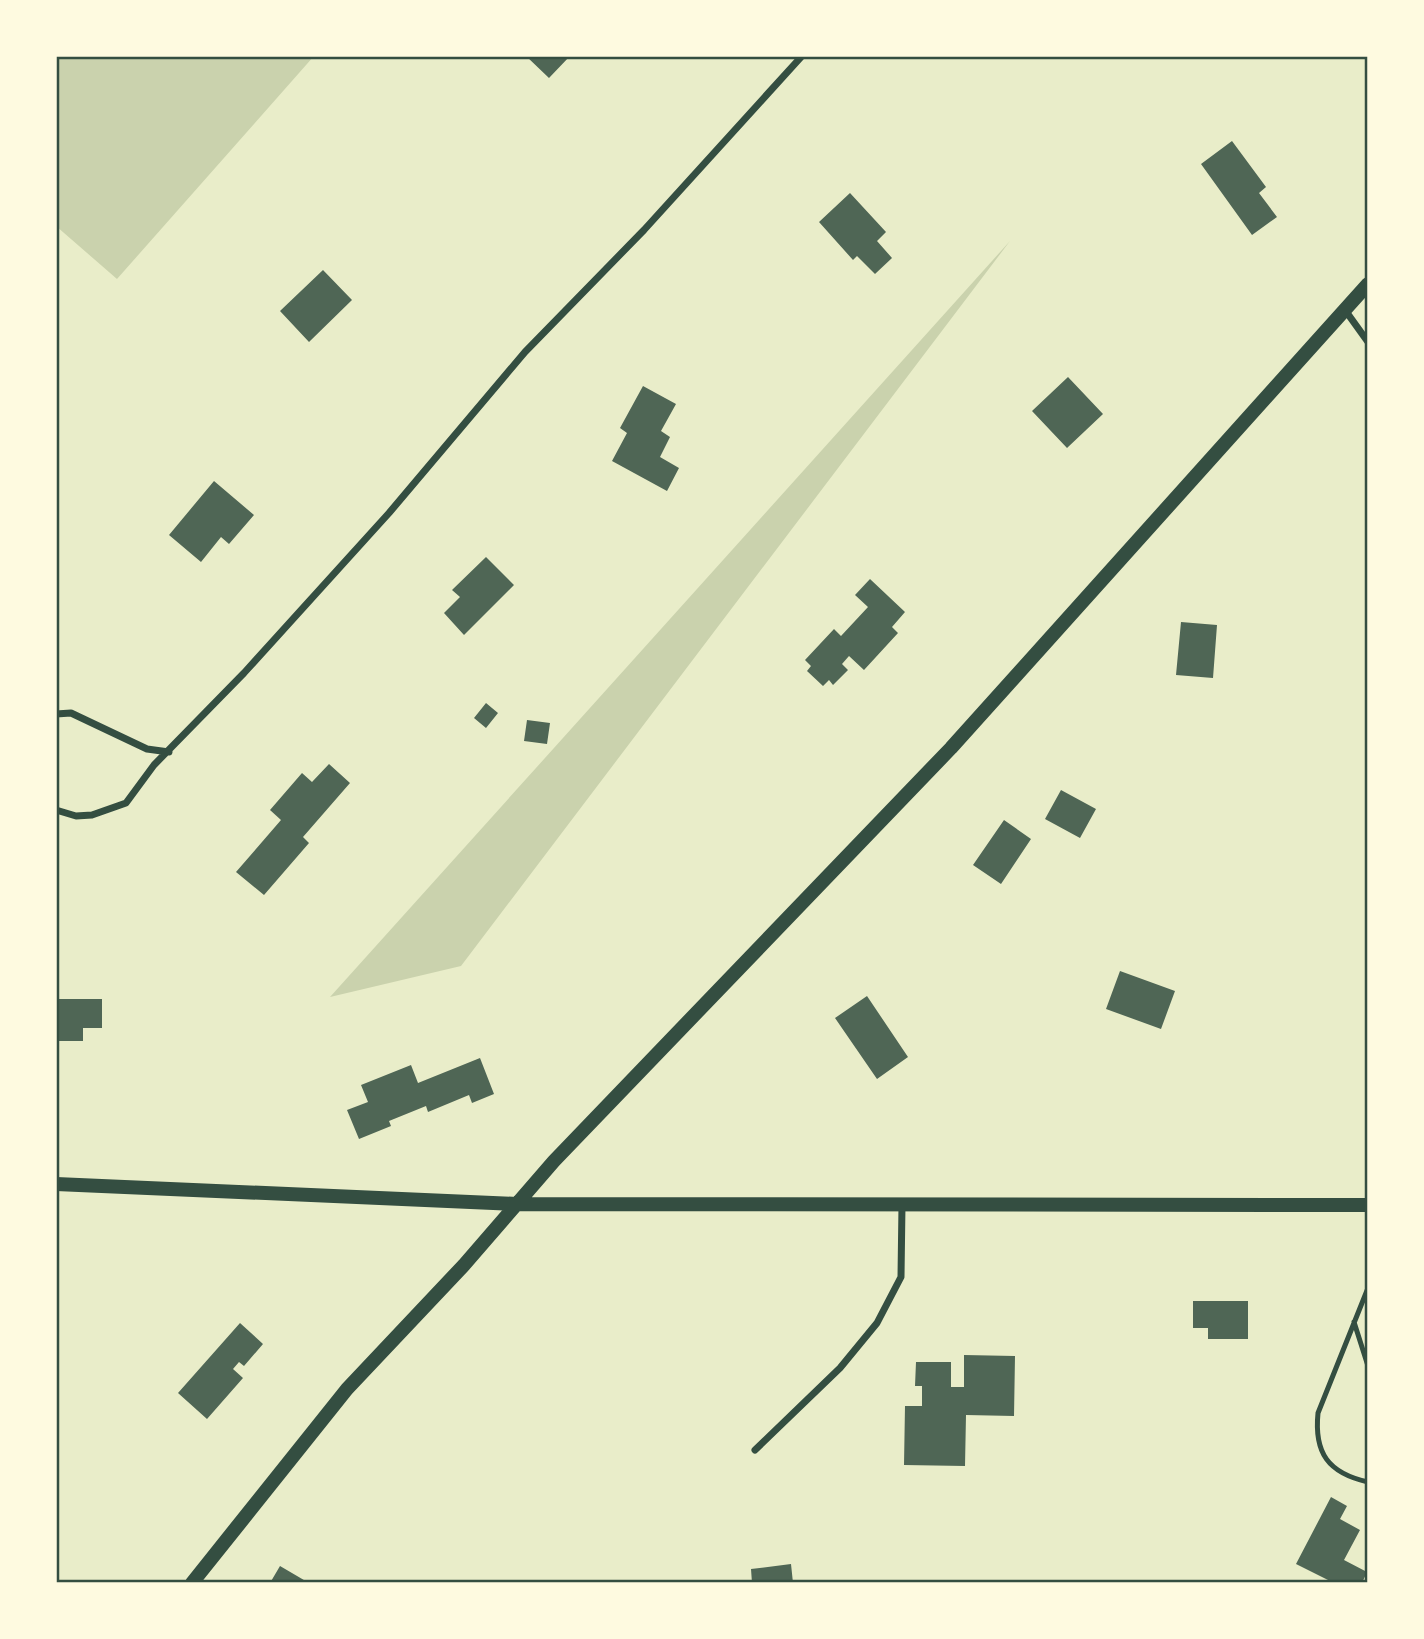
<svg xmlns="http://www.w3.org/2000/svg" width="1424" height="1639" viewBox="0 0 1424 1639" font-family="Signika,sans-serif">
  <style>
    .green { fill: #cad2ad }
    .building { fill: #4f6655 }
    .lines { fill: none; stroke-linecap: round; stroke-linejoin: round }
    .service { stroke: #344e41; stroke-width: 5 }
    .minor { stroke: #344e41; stroke-width: 7 }
    .secondary { stroke: #344e41; stroke-width: 14 }
    .neatline { fill: none; stroke: #344e41; stroke-width: 2.5 }
  </style>
  <rect width="100%" height="100%" fill="#e9edc9"/>
  <path class="green" d="M 56,56 L 314,56 L 117,279 L 56,226 Z
    M 1010,241 L 461,966 L 330,997 Z"/>
  <path class="building" d="M 526,56 L 570,56 L 549,78 Z
    M 1232,141 L 1266,187 L 1259,193 L 1277,217 L 1252,235 L 1201,164 Z
    M 850,193 L 886,232 L 877,241 L 892,258 L 875,274 L 857,256 L 853,260 L 819,222 Z
    M 323,270 L 352,300 L 309,342 L 280,311 Z
    M 1068,377 L 1103,414 L 1067,448 L 1032,411 Z
    M 643,386 L 676,404 L 661,431 L 670,437 L 660,457 L 679,468 L 667,491 L 612,461 L 627,433 L 620,428 Z
    M 214,481 L 254,515 L 229,544 L 221,537 L 201,562 L 169,535 Z
    M 486,557 L 514,585 L 464,635 L 444,613 L 460,597 L 452,590 Z
    M 870,579 L 905,612 L 892,627 L 898,633 L 864,670 L 849,656 L 842,664 L 848,670 L 833,685 L 829,680 L 823,686 L 807,671 L 811,666 L 805,660 L 834,629 L 841,636 L 868,607 L 855,595 Z
    M 1181,622 L 1217,625 L 1213,678 L 1176,675 Z
    M 486,703 L 498,713 L 486,728 L 474,718 Z
    M 527,720 L 550,723 L 547,744 L 524,741 Z
    M 329,764 L 350,783 L 303,837 L 309,843 L 264,895 L 236,872 L 281,820 L 270,810 L 302,773 L 312,782 Z
    M 1061,790 L 1096,809 L 1080,838 L 1045,819 Z
    M 1004,820 L 1031,839 L 1001,884 L 973,865 Z
    M 1120,971 L 1175,991 L 1161,1029 L 1106,1009 Z
    M 867,996 L 908,1057 L 877,1079 L 835,1018 Z
    M 56,999 L 102,999 L 102,1028 L 83,1028 L 83,1041 L 56,1041 Z
    M 480,1058 L 494,1094 L 472,1103 L 469,1095 L 428,1112 L 426,1106 L 389,1121 L 391,1126 L 359,1139 L 347,1110 L 368,1102 L 361,1085 L 411,1065 L 418,1083 Z
    M 1193,1301 L 1248,1301 L 1248,1339 L 1208,1339 L 1208,1328 L 1193,1328 Z
    M 240,1323 L 263,1344 L 244,1366 L 239,1362 L 233,1369 L 243,1378 L 207,1419 L 178,1393 Z
    M 964,1355 L 1015,1356 L 1014,1416 L 966,1415 L 965,1466 L 904,1465 L 905,1406 L 922,1406 L 922,1386 L 915,1386 L 916,1362 L 951,1362 L 951,1387 L 964,1387 Z
    M 1331,1497 L 1347,1506 L 1340,1519 L 1360,1530 L 1344,1560 L 1367,1572 L 1362,1583 L 1334,1583 L 1296,1564 Z
    M 791,1564 L 793,1583 L 752,1583 L 751,1569 Z
    M 280,1566 L 309,1583 L 270,1583 Z"/>
  <g class="lines">
    <path class="service" d="M 1368,1288 L 1318,1413 C 1314,1453 1328,1473 1368,1482
      M 1354,1322 L 1368,1366"/>
    <path class="minor" d="M 1345,310 L 1368,342
      M 56,714 L 71,713 L 147,749 L 169,752
      M 56,810 L 76,816 L 92,815 L 126,803 L 154,765 L 244,673 L 389,513 L 525,352 L 644,230 L 802,56
      M 755,1450 L 840,1368 L 877,1323 L 901,1277 L 902,1205"/>
    <path class="secondary" d="M 56,1184 L 517,1204 L 1368,1205
      M 192,1583 L 347,1389 L 464,1265 L 554,1161 L 951,748 L 1368,284"/>
  </g>
  <rect width="1424" height="1639" fill="none" stroke="#fefae0" stroke-width="116"/>
  <rect x="58" y="58" width="1308" height="1523" class="neatline"/>
</svg>
